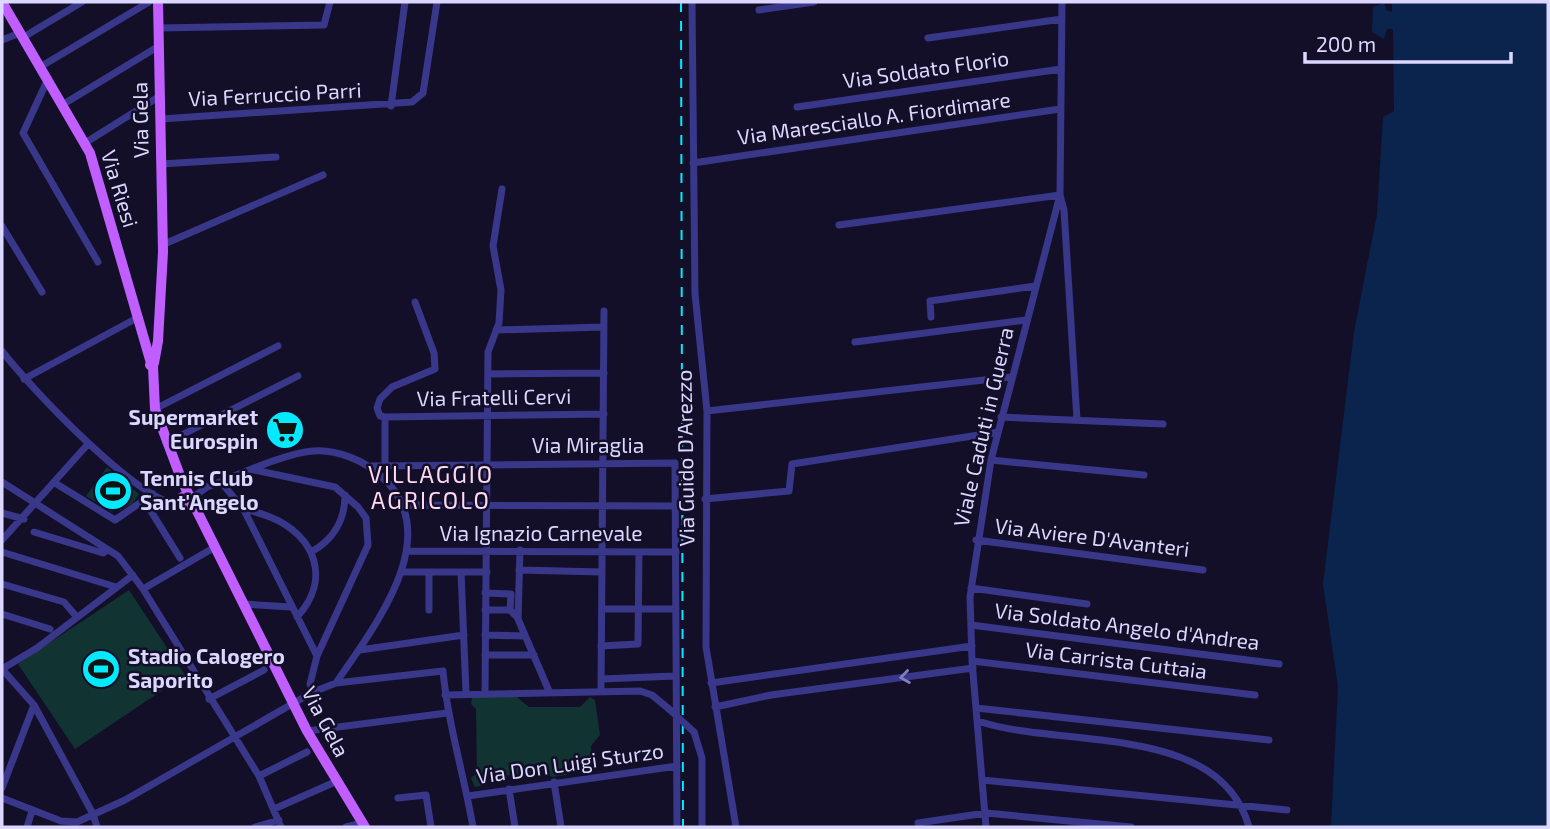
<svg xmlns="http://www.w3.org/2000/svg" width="1550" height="829" viewBox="0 0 1550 829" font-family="'Exo 2',sans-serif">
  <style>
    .green { fill: #113331 }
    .water { fill: #0a244d }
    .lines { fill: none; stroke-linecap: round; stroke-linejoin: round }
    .minor { stroke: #39378a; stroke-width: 7 }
    .major { stroke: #c05eff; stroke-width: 10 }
    .rail { stroke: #03eaff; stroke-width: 2; stroke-dasharray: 10 9; stroke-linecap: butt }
    .minor-bridge { stroke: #39378a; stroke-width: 7 }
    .oneway { stroke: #827fbf }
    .labels { text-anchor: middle; stroke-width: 5; stroke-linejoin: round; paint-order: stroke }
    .street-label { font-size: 21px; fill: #dbd7ff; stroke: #130f29 }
    .poi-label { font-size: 21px; font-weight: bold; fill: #dbd7ff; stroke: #130f29; text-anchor: start }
    .neighbourhood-label { font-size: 23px; letter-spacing: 2px; fill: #ffd9f2; stroke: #130f29 }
  </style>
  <rect width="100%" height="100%" fill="#130f29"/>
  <path class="green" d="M 107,467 L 139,494 L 133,503 L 120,511 L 114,508 L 112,512 L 86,496 Z
    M 129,590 L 185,675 L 75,749 L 18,664 Z
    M 472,697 L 517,697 L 529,707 L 580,707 L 590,697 L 595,700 L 600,735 L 591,746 L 592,764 L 575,765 L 566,775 L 552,777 L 543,771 L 486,778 L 481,786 L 475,787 L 471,778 L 477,773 L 476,709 L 471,704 Z"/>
  <path class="water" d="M 1392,2 L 1548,2 L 1548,827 L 1331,827 L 1338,687 L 1323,584 L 1354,332 L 1377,214 L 1383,117 L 1394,111 L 1393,29 L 1387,29 L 1384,39 L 1372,32 L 1373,7 L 1384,3 L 1387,11 L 1392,12 Z"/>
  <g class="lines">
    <path class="minor" d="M 692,2 L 695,294 L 707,411 L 706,647 L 736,827
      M 759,10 L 814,2
      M 158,28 L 324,25 L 330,2
      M 22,38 L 82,2
      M 928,38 L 1062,19
      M 2,40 L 20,33
      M 40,67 L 149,2
      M 47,81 L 23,133 L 98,262
      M 62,105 L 159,46
      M 391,106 L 405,2
      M 797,107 L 1061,69
      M 161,119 L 412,102 L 423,93 L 437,2
      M 85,143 L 160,96
      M 693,163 L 1060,109
      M 161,164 L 276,157
      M 839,225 L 1060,195 L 1064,210 L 1077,420
      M 2,226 L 42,292
      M 162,245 L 323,175
      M 931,317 L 930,301 L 1035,286
      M 496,330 L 604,327
      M 855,342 L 1026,320
      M 2,351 C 28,385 141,506 182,505
      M 488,374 L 604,373
      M 24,379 L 137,318
      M 155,409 L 278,346
      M 707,411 L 1011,377
      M 385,417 L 604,414
      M 385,417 L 380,416 L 377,408 L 380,399 L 392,387 L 435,369 L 434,353 L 415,302
      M 1001,417 L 1163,424
      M 166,443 L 298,376
      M 991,460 L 1144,475
      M 385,465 L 385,417
      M 372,466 L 675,463 L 677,827
      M 254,470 L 335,487 L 358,507 L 366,518 L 368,545 L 317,656 L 310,684 L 313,692
      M 2,482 L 118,556 L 143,589 L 259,776 L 281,827
      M 221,482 L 244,510 L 317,656
      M 55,483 L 115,520 L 153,494
      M 192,498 L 207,487 C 236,476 285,453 313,451 C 337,449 365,461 381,476 C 448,535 373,628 336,683
      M 705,499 L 789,491 L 792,464 L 998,432
      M 144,500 L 180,558
      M 405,505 L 675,506
      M 244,510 C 253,510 262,514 270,517 C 315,535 332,579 297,617
      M 2,513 L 24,519
      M 34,532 L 103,553 L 108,550
      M 2,540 L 88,444
      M 976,540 L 1203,570
      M 520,550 L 518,619 L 549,691
      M 407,551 L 676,552
      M 2,552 L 116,587
      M 311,552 C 333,540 345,520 345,495
      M 519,570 L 602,572
      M 401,572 L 487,572
      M 429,572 L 429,610
      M 461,572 L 466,693
      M 2,584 L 64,602 L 76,616
      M 971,588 L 1087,604
      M 143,589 L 215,547
      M 485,593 L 511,594 L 510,610 L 518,618
      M 244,604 L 291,607
      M 602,609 L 676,609
      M 485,610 L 510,610
      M 2,614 L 50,629
      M 971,625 L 1279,664
      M 485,635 L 525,636
      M 601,646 L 638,644 L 639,552
      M 360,650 L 464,635
      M 485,655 L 534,655
      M 972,661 L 1255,695
      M 2,669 L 34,705 L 93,814 L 97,827
      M 2,669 L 37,648 L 133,575
      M 601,679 L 675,676
      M 711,683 L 972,646
      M 601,690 L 604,311
      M 485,692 L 488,352 L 499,323 L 501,290 L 493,246 L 502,189
      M 445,695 L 640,691 L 652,695 L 669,709
      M 209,699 L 264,670
      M 715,707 L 771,695 L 973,668
      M 976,708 L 1269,740
      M 978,721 C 1059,749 1220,721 1249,827
      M 307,731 L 447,713
      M 694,732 L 702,758 L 702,827
      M 259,776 L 307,752
      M 982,780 L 1287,810
      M 554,782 L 561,827
      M 2,788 L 34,705
      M 509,789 L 515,827
      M 468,796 L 677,766
      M 2,798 L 61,821 L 77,822 L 125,800 L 313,692 L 336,683 L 443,671 C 448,724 464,775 473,827
      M 398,798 L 426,795 L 431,827
      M 274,809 L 335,782
      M 918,823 L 986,813 L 1131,827
      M 27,827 L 32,811
      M 255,827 L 279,820
      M 346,827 L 362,823
      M 986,827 L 972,661 L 970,597 L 991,460 L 1060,195 L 1062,2"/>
    <path class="major" d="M 2,2 L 90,153 L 151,363
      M 158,2 L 163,252 L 158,341 L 154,363 L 150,365 L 153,367 L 155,409 L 182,481 L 307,731 L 365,827
      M 189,495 L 182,497 L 181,503 L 188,506 L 193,501"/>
    <path class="rail" d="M 681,2 L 683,827"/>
    <path class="minor-bridge" d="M 669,709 L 694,732"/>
  </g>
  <defs><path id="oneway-chevron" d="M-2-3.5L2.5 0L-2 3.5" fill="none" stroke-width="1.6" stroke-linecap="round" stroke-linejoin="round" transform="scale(1.75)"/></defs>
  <use class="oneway" href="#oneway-chevron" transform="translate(905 677) rotate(172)"/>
  <defs>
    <symbol id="supermarket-disc" viewBox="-11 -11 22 22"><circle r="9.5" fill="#03eaff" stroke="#130f29"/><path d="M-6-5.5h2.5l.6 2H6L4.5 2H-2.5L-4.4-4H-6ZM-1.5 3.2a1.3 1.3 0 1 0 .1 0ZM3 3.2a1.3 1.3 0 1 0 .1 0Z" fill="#111"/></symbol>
    <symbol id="stadium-disc" viewBox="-11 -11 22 22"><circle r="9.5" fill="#03eaff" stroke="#130f29"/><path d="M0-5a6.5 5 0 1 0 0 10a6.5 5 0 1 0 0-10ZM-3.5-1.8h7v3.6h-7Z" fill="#111"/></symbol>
  </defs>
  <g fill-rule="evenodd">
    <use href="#supermarket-disc" x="263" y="408" width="44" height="44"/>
    <use href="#stadium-disc" x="91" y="469" width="44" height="44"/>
    <use href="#stadium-disc" x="79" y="647" width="44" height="44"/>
  </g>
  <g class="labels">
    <g class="street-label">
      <text transform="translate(926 70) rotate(-8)" y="7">Via Soldato Florio</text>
      <text transform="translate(275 95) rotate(-3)" y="7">Via Ferruccio Parri</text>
      <text transform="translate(874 119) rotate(-8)" y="7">Via Maresciallo A. Fiordimare</text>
      <text transform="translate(141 120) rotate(-91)" y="7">Via Gela</text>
      <text transform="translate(119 189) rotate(73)" y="7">Via Riesi</text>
      <text transform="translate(494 398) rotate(-1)" y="7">Via Fratelli Cervi</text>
      <text transform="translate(984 427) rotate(-77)" y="7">Viale Caduti in Guerra</text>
      <text x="588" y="453">Via Miraglia</text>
      <text transform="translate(686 458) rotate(-91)" y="7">Via Guido D'Arezzo</text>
      <text x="541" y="541">Via Ignazio Carnevale</text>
      <text transform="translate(1092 538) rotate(7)" y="7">Via Aviere D'Avanteri</text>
      <text transform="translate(1127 627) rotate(7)" y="7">Via Soldato Angelo d'Andrea</text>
      <text transform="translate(1116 661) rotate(7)" y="7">Via Carrista Cuttaia</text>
      <text transform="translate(325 722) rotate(62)" y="7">Via Gela</text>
      <text transform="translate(570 764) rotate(-8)" y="7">Via Don Luigi Sturzo</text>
    </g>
    <g class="poi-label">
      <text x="258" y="425" text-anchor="end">Supermarket<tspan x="258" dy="24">Eurospin</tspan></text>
      <text x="140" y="486">Tennis Club<tspan x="140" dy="24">Sant'Angelo</tspan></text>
      <text x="128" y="664">Stadio Calogero<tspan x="128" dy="24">Saporito</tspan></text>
    </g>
    <g class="neighbourhood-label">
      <text x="431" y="483">VILLAGGIO<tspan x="431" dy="26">AGRICOLO</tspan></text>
    </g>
  </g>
  <rect width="1550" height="829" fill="none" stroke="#dbd7ff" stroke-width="7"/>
  <path d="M1305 52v10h206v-10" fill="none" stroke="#dbd7ff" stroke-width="3.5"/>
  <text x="1316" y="52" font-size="21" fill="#dbd7ff" stroke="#130f29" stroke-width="5" paint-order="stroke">200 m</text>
</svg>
